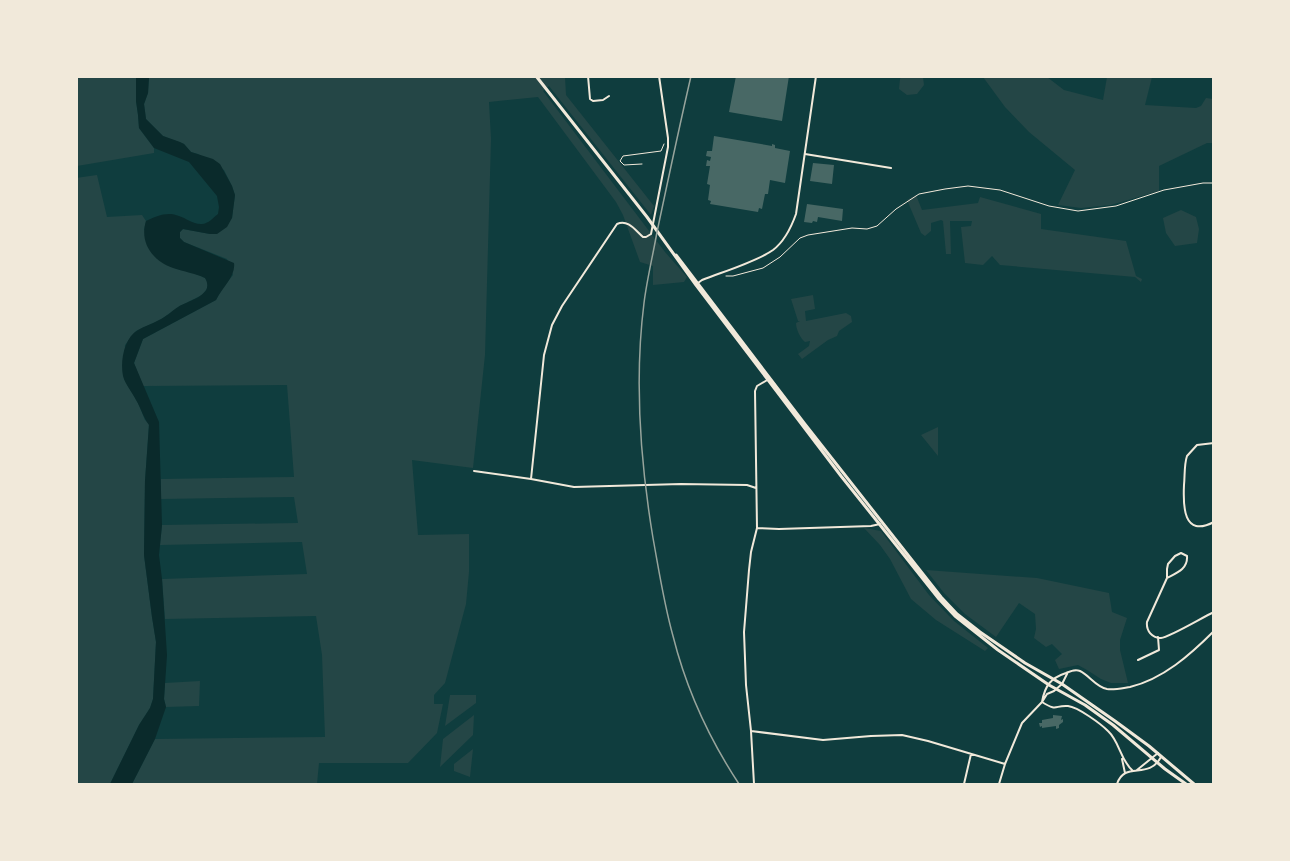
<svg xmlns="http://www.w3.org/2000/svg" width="1290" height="861" viewBox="0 0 1290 861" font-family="Jost,sans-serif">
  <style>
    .green { fill: #244646 }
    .water { fill: #0a2a2b }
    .building { fill: #486865 }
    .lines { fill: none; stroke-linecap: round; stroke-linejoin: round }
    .path { stroke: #f1e9da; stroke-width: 1 }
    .minor { stroke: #f1e9da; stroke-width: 2 }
    .tertiary { stroke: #f1e9da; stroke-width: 2 }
    .secondary { stroke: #f1e9da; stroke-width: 3 }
    .rail { stroke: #97a49c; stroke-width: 1.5 }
  </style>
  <rect width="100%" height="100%" fill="#0f3d3e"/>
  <path class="green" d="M 77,77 L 136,77 L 136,101 L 138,115 L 139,128 L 154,148 L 154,153 L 77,166 Z
    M 149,77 L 565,77 L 566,95 L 654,206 L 651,215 L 549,86 L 543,91 L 665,252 L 687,277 L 684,282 L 653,285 L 653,266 L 640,262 L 623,215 L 616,202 L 538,97 L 489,102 L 491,139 L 485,355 L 473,468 L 412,460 L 418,535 L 469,534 L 469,572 L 466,604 L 445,683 L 434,695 L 434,704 L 443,704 L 437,733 L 408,763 L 319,763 L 317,784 L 132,784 L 155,739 L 325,737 L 322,655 L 316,616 L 165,619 L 162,579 L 307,574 L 302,542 L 160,545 L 162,525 L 298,523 L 294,497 L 161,499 L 161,479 L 294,477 L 287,385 L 143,386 L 134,363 L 143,339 L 216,300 L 222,289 L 233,275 L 227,259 L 184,242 L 180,238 L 180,232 L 183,229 L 210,234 L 232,218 L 235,195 L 232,186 L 224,170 L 198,154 L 191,152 L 184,144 L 163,136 L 146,119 L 144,104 L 148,93 Z
    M 901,77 L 923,77 L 924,85 L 917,94 L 907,95 L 899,89 L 900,79 Z
    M 983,77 L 1047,77 L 1064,90 L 1103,100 L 1107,77 L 1152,77 L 1145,105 L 1196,108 L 1201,106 L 1206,98 L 1213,99 L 1213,143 L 1207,143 L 1159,166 L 1159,191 L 1111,205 L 1081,208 L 1058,205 L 1075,170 L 1029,132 L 1005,107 Z
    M 97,175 L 107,217 L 142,215 L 146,221 L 144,230 L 194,273 L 205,278 L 208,283 L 207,289 L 202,295 L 180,306 L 160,320 L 136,331 L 125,345 L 124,379 L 138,403 L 145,420 L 149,424 L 145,481 L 144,555 L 152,617 L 156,642 L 153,699 L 150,708 L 139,725 L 110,784 L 77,784 L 76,178 Z
    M 916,195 L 922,210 L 978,203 L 980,197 L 1041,214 L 1041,229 L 1126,241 L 1136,276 L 1142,279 L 1141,282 L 1135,277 L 1000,265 L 992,256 L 983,265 L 965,263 L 961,227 L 971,226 L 972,221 L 950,221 L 951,254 L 946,254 L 943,221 L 941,220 L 931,223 L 931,231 L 925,236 L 921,233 L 907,200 Z
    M 1181,210 L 1196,217 L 1199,229 L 1197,243 L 1175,246 L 1166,233 L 1163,218 Z
    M 813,295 L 815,309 L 805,311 L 806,321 L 846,313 L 851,316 L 852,322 L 839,331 L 837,336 L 828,340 L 802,359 L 798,354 L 809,346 L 810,341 L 805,342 C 800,338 796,329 796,323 L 800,321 L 798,321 L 791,299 Z
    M 938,427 L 938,456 L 921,435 Z
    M 864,528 L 881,531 L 929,595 L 954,621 L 988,648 L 985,651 L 936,620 L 911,599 L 890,559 L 880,545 Z
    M 926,570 L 1037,578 L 1109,593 L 1112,612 L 1127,618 L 1120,640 L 1120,650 L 1128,683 L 1111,683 L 1101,679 L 1087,670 L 1078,665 L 1059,669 L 1055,660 L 1062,654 L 1052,644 L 1046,647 L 1034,638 L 1036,629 L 1035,614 L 1019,603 L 996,637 L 965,614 L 944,593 Z
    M 200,681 L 199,706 L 166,707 L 164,699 L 165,683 Z
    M 450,695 L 476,695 L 476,703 L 445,726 Z
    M 474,715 L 473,735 L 440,767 L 443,739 Z
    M 473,749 L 470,777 L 454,771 L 454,764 Z"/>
  <path class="water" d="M 136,77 L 149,77 L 148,93 L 144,104 L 146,119 L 163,136 L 180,142 L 184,144 L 191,152 L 213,159 L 220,164 L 232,186 L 235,195 L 232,218 L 227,227 L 217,234 L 210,234 L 183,229 L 180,232 L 180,238 L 184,242 L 234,263 C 236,276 222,288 216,300 L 143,339 L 134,363 L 159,422 L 162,525 L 159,555 L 162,579 L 167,655 L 164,699 L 166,707 L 155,739 L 132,784 L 110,784 L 139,725 L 150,708 L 153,699 L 156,642 L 152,617 L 144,555 L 145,481 L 149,425 C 143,417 141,408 136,400 C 132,392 125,384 123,376 C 120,361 124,338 138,330 C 145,326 152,324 159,320 C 166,317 172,311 178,307 C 190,300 215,295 205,278 C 195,273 184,272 173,268 C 153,261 139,243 146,221 C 156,216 168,211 179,216 C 186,218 194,225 202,224 C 208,224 214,217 218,214 L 219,207 L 217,196 L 189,162 L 154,148 L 139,128 L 138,115 L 136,101 Z"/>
  <path class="building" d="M 736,76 L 789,76 L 782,121 L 729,112 Z
    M 714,136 L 772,146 L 772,144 L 775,145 L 775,148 L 790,151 L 785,183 L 770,180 L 768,194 L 765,194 L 762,209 L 759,208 L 758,212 L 710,204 L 711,201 L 708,200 L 710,185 L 707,184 L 710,166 L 706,166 L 707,160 L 710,161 L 711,157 L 706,156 L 707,151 L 712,151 Z
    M 813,163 L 834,165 L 832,184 L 810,181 Z
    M 807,204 L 843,209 L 842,221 L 818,217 L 817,222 L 813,221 L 812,223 L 804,222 Z
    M 1053,715 L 1062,716 L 1061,720 L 1063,719 L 1063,722 L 1059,725 L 1059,728 L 1056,729 L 1056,726 L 1042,728 L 1042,726 L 1040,727 L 1039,723 L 1042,723 L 1042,720 L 1053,718 Z"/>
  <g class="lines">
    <path class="path" d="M 642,164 L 624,165 L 620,161 L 623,156 L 661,151 L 664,144
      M 726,276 L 733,276 L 763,268 L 780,257 L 800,238 L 808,235 L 852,228 L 867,229 L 877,226 L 896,209 L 919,194 L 945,189 L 968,186 L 1000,190 L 1049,206 L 1078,211 L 1116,206 L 1164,190 L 1203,183 L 1214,183"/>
    <path class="minor" d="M 588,76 L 590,99 L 593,101 L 603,100 L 609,96
      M 805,154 L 891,168
      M 1214,443 L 1197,445 L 1187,456 C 1184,465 1185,475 1184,485 C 1183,506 1183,538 1214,522
      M 474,471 L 531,479 L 574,487 L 681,484 L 747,485 L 756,488
      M 531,479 L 544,355 L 552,325 L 562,306 L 617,224 C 628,219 635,230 643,237 L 646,237 L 651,234 L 668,147 L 668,138 L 659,76
      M 757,528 L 779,529 L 871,526 L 880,524
      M 1167,578 C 1177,573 1188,569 1187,556 L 1181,553 L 1175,556 L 1168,564 L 1167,569 L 1167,578 L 1147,622 C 1146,631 1152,638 1161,638 C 1170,637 1203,617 1214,612
      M 1138,660 L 1159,650 L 1158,637
      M 1042,702 C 1045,685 1051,678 1066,673 C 1071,671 1075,669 1080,671 C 1089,675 1096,687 1107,689 C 1114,690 1123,688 1130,687 C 1163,679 1190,655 1214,631
      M 1042,702 C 1058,712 1054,705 1068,706 C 1078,707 1101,724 1108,731 C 1120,742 1120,760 1133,771
      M 751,731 L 823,740 L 871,736 L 902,735 L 928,741 L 1005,764
      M 1122,759 L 1125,773
      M 1137,770 L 1158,753
      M 754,784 L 751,731 L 746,685 L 744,632 L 749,570 L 751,552 L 757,528 L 755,391 L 757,386 L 769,379
      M 964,784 L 971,754
      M 999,784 L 1005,764 L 1022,723 L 1042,702 L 1047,694 L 1054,691 L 1062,684 L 1068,672
      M 1117,784 C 1125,760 1148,781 1161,757"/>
    <path class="tertiary" d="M 698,283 L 702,280 C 722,272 756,262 773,250 C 785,241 791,228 796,214 L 816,76"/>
    <path class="secondary" d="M 536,76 L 647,217 L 696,285 L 841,476 L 939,599 L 955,616 L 998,650 L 1049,685 L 1085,705 L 1113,725 L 1165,769 L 1186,784
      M 676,255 L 804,423 L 941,597 L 957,614 L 980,632 L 1025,663 L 1062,684 L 1115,721 L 1149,746 L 1194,784"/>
    <path class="rail" d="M 691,76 C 679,128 668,180 657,232 C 653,255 647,279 644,303 C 634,382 640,460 653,538 C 659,571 664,604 673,636 C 686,688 710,740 739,784"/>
  </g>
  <rect width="1290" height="861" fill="none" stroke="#f1e9da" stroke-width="156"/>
</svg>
